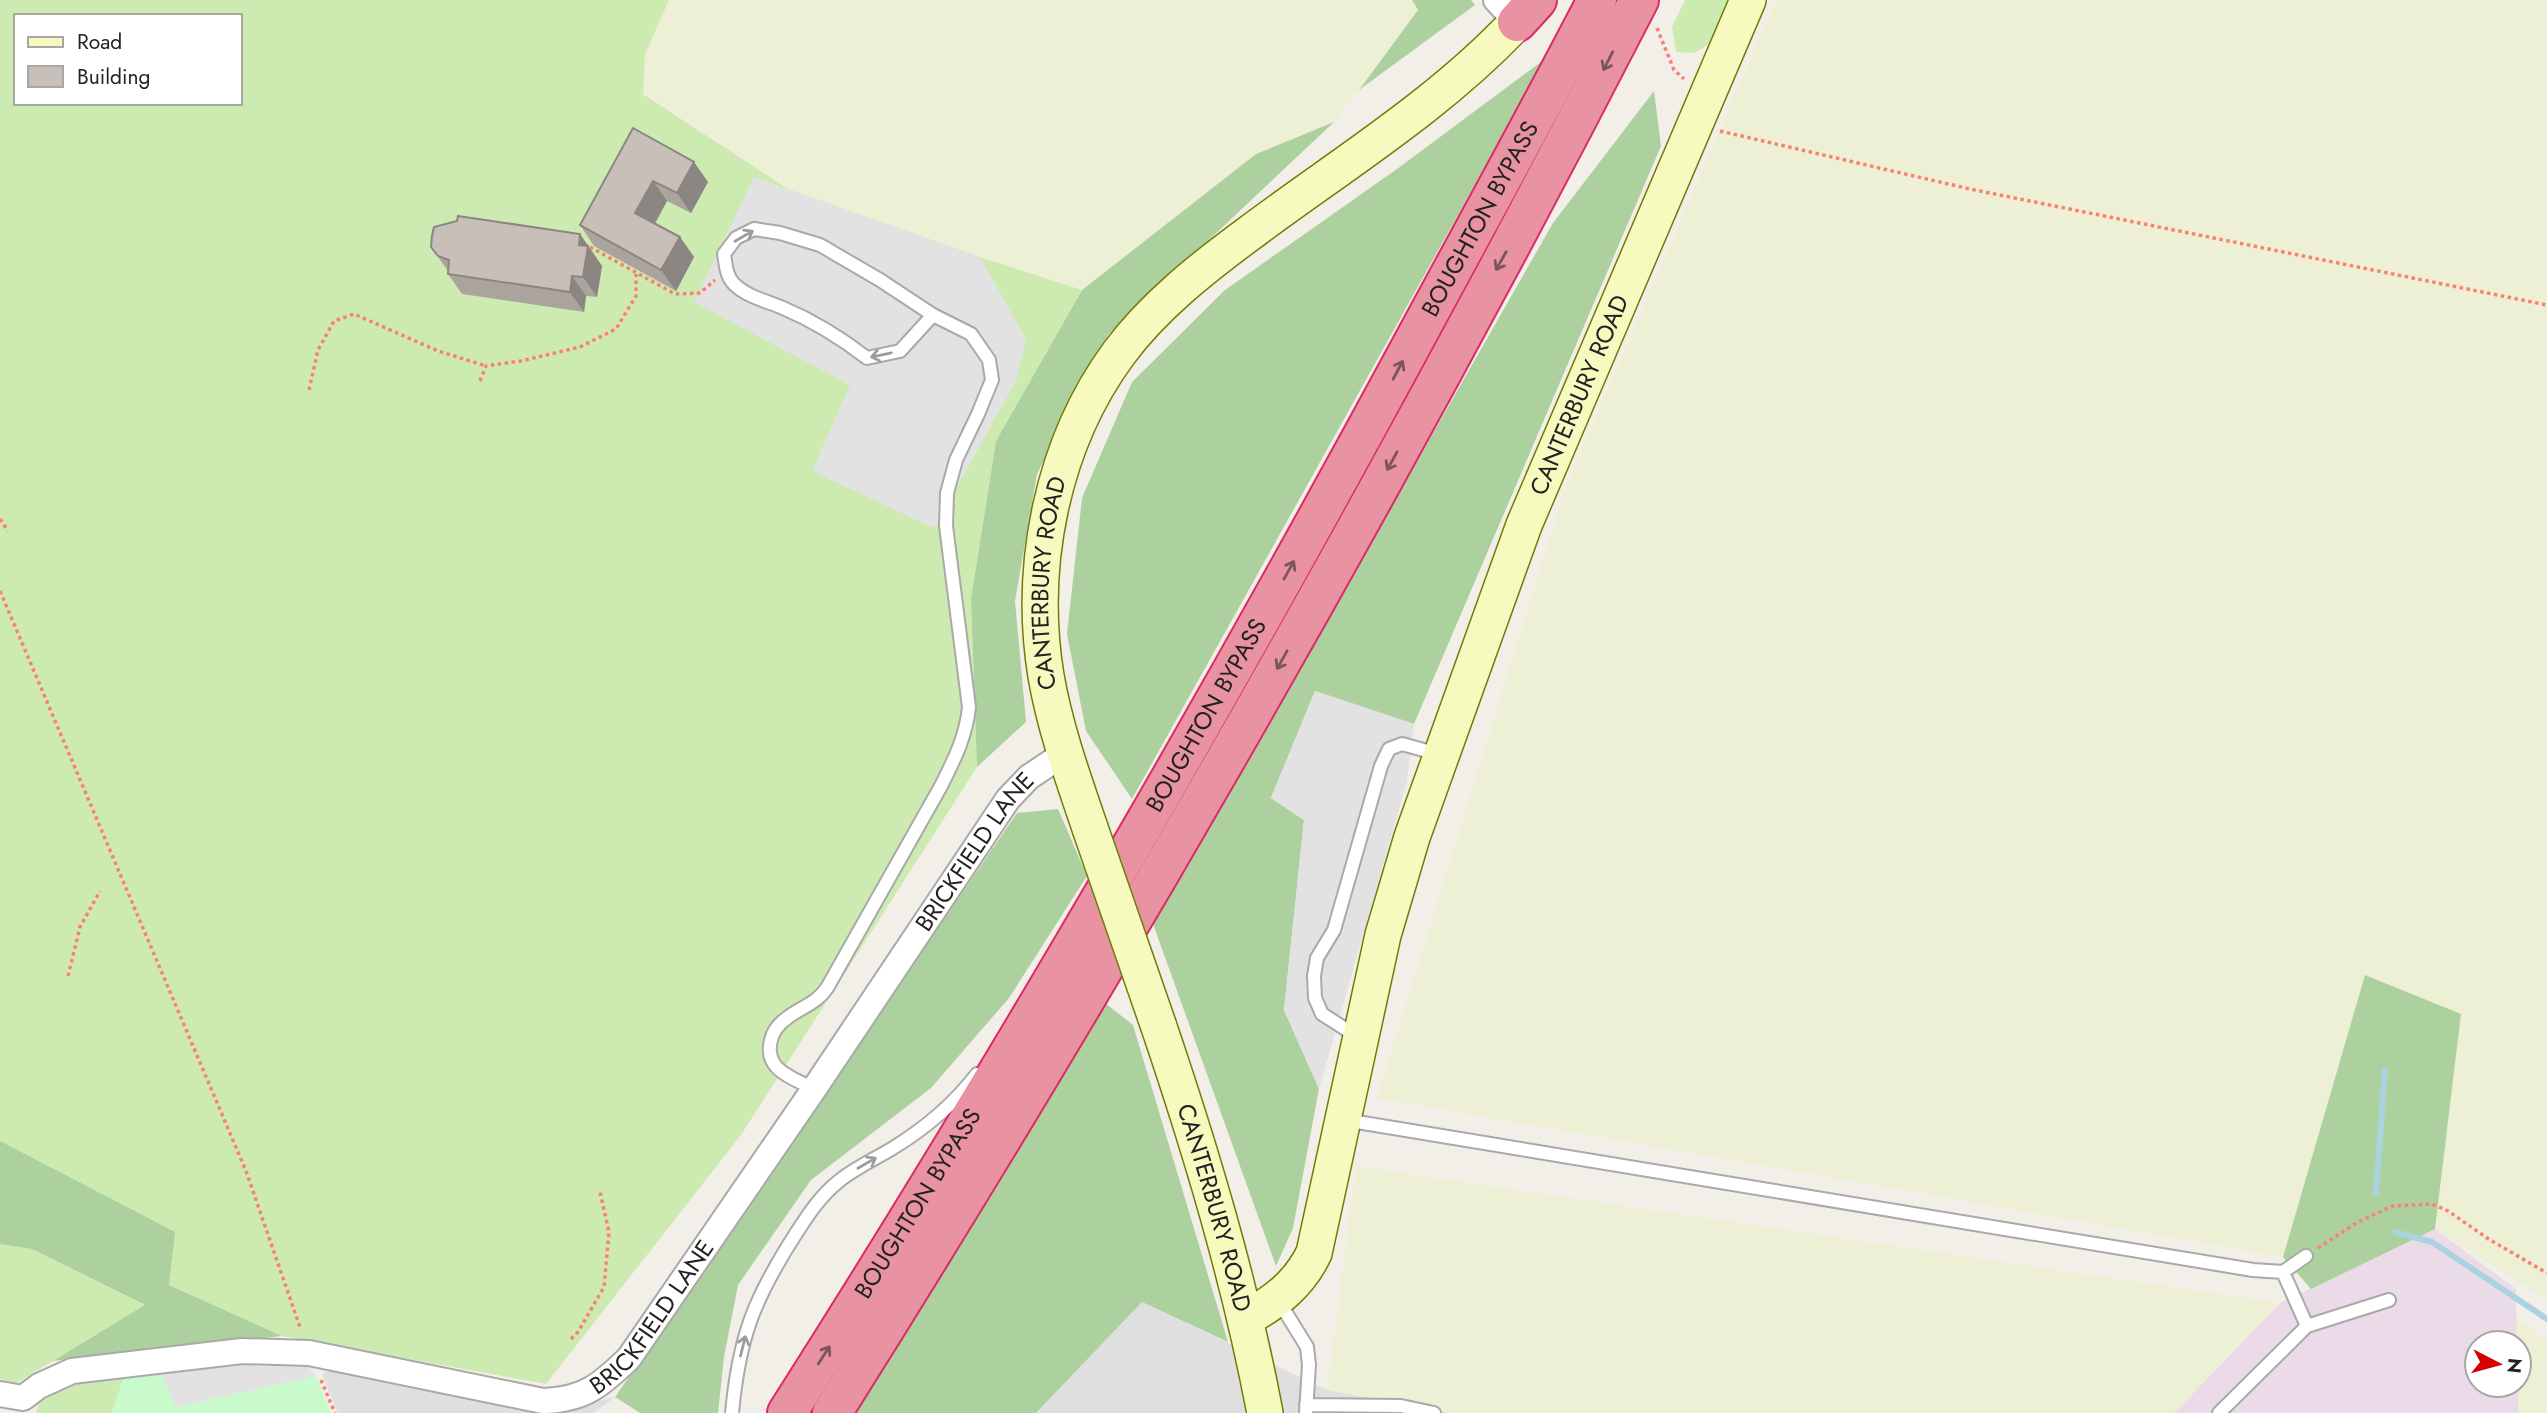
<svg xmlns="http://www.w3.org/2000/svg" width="2547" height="1413" viewBox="0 0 2547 1413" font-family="Jost,sans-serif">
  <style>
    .residential { fill: #e0dfdf }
    .industrial { fill: #ebdbe8 }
    .farmland { fill: #eef0d5 }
    .grass { fill: #cdebb0; fill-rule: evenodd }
    .forest { fill: #add19e }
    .park { fill: #c8facc }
    .parking { fill: #e2e2e2 }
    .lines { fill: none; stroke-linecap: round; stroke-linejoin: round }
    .stream { stroke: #aad3df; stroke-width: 6 }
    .lane-casing { stroke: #a9a9a9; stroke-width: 16 }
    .street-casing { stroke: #a9a9a9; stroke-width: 28 }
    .secondary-casing { stroke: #707d05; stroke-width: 38 }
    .highway-casing { stroke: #dc2a67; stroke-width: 42 }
    .path { stroke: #fa8072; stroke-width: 3.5; stroke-dasharray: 3.5 3.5; stroke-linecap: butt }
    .lane { stroke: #fff; stroke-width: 12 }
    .street { stroke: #fff; stroke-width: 24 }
    .secondary { stroke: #f7fabf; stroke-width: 35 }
    .highway { stroke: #e892a2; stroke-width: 38 }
    .secondary-bridge-casing { stroke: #707d05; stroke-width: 38; stroke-linecap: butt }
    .secondary-bridge { stroke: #f7fabf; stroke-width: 35 }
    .wall { fill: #aba49e }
    .shaded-wall { fill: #8b8681 }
    .building { fill: #c7bfb8; stroke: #8b8681; stroke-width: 2 }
    .oneway { stroke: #7b545c }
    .oneway2 { stroke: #9c9c9c }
    .labels { text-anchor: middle; stroke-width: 6; stroke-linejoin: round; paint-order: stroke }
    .street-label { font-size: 24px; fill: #222; stroke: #fff }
  </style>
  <rect width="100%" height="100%" fill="#f2efe9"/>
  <path class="residential" d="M 1142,1302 L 1327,1390 L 1451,1413 L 1036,1413 Z
    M 334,1365 L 554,1411 L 615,1397 L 594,1413 L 338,1413 L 322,1375 Z"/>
  <path class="industrial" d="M 2435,1229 L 2516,1289 L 2517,1343 L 2477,1343 L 2477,1385 L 2518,1385 L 2518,1413 L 2174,1413 L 2280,1303 Z"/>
  <path class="farmland" d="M 669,0 L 1412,0 L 1419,10 L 1334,122 L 1256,154 L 1082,290 L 980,257 L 788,189 L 643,93 L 645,55 Z
    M 1776,0 L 2547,0 L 2547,1300 L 2435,1229 L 2461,1014 L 2366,975 L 2283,1257 L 1377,1098 L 1566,485 Z
    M 1356,1166 L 2280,1303 L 2174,1413 L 1451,1413 L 1327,1390 Z
    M 2517,1318 L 2547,1340 L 2547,1413 L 2518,1413 L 2519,1343 L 2517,1343 Z"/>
  <path class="grass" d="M 0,0 L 669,0 L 645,55 L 643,94 L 788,189 L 980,257 L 1082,290 L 996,441 L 971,599 L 977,767 L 741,1135 L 546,1384 L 282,1336 L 169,1285 L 0,1141 ZM 16,16 L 240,16 L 240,103 L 16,103 Z
    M 1685,0 L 1735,0 L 1718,38 L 1695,53 L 1676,52 L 1672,27 Z
    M 0,1244 L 32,1249 L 146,1306 L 16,1383 L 0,1379 Z
    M 126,1370 L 112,1413 L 36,1413 L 42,1393 Z"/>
  <path class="forest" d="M 1412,0 L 1471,0 L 1475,5 L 1359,90 L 1418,10 Z
    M 1545,59 L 1132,799 L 1086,731 L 1067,634 L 1082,498 L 1132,382 L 1225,290 L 1397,169 Z
    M 1654,91 L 1661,146 L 1414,724 L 1315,691 L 1271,798 L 1304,820 L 1284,1010 L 1319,1089 L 1293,1228 L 1276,1266 L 1153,924 L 1553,223 Z
    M 1334,122 L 1108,335 L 1037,474 L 1015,601 L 1026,722 L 977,767 L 971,599 L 996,441 L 1082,290 L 1256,154 Z
    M 1058,809 L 1087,876 L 1009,998 L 931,1088 L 811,1180 L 738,1285 L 724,1357 L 718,1413 L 640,1413 L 615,1397 L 1017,813 Z
    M 2365,975 L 2461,1014 L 2435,1229 L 2311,1289 L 2283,1257 Z
    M 1105,1003 L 1133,1025 L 1228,1342 L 1142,1302 L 1036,1413 L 848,1413 Z
    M 0,1141 L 175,1232 L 169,1285 L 282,1336 L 53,1361 L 145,1305 L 32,1249 L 0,1244 Z"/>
  <path class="park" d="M 126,1370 L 161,1370 L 176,1407 L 316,1376 L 331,1413 L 112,1413 Z"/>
  <path class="parking" d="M 754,177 L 980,257 L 1026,339 L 1016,381 L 934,528 L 812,471 L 850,385 L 694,302 Z
    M 1315,691 L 1414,724 L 1407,781 L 1319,1089 L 1284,1010 L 1304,820 L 1271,798 Z
    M 245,1359 L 305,1362 L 316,1376 L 175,1407 L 161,1370 Z"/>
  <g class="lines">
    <path class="stream" d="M 2376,1193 L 2385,1070
      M 2395,1232 L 2432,1242 L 2547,1319"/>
    <defs>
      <path id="lane" d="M 1358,1037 L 1322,1014 L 1315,998 L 1314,976 L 1317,958 L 1334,930 L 1381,766 L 1389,749 L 1402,744 L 1438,754
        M 814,1089 C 793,1078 763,1070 771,1040 C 773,1031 780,1023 787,1018 C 801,1007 816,1004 827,988 L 941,786 C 954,760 966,737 969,707 L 946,526 L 947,493 L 956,460 L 978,414 L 992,380 L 989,360 L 971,334 L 933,315 L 880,280 L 820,245 L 780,233 L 754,229 L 736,238 L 724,254 C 726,265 726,276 734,284 C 747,297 767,301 783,308 C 814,321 841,338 867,358 L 900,351 L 933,315
        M 1345,1120 L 2253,1270 L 2283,1272 L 2306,1256
        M 2283,1272 L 2307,1326
        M 1278,1300 L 1307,1347 L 1309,1365 L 1306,1413
        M 1306,1405 L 1401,1406 L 1434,1413
        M 732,1413 C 739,1337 754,1299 795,1235 C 808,1215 820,1196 839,1181 C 855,1168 875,1159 893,1148 C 924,1129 954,1104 977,1074
        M 2219,1413 L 2307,1326 L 2389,1300"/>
      <g id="street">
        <path d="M 1496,0 L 1517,22"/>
        <path id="s1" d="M 0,1394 L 23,1398 L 39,1386 L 72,1371 L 242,1351 L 309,1353 L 543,1401 C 584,1400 601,1385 629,1358 L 814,1089 L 1008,799 L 1029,777 L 1065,753"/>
      </g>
      <g id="secondary">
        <path id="s2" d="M 1090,828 C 1073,778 1055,728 1046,676 C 1028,566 1052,444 1119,353 C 1153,307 1201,269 1247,235 C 1339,166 1437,107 1517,22"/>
        <path id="s3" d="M 1159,1027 C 1202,1154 1240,1281 1265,1413"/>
        <path id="s4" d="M 1246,1318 C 1276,1302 1299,1284 1314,1253 L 1383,935 L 1412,837 L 1524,525 L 1748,0"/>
      </g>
      <g id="highway">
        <path d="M 1517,22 L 1537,0"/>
        <path id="s5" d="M 787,1413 C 1010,1063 1218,704 1415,339 C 1476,226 1538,114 1597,0"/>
        <path d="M 832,1413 C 1121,954 1391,483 1639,0"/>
      </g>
    </defs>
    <use href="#lane" class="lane-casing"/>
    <use href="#street" class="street-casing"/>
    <use href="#secondary" class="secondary-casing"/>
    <use href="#highway" class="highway-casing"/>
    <path class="path" d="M 1657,28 L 1674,70 L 1684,79
      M 1720,131 L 1970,189 L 2547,305
      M 590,247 L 675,294 L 700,293 L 715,280
      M 480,381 L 486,366 L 521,361 L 580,347 L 616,329 L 636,296 L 636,274
      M 309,390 L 318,350 L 334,321 L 354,314 L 438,351 L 486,366
      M 0,519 L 8,531
      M 0,591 L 246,1171 L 301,1330
      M 68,976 L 80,927 L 100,891
      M 2318,1248 L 2358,1222 L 2392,1206 L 2432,1204 L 2448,1211 L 2490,1240 L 2547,1273
      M 571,1339 L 578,1332 L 604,1287 L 609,1232 L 600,1192
      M 321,1380 L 335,1413"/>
    <use href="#lane" class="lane"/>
    <use href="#street" class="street"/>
    <use href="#secondary" class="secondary"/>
    <use href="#highway" class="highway"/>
    <defs>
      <path id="secondary-bridge" d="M 1090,828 L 1159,1027"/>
    </defs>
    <use href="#secondary-bridge" class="secondary-bridge-casing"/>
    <use href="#secondary-bridge" class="secondary-bridge"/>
  </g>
  <path class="wall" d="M 633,128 L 708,182 L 691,213 L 667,201 L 655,224 L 680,237 L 694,257 L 676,291 L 594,246 L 580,225 Z
    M 580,234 L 602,266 L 597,297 L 586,296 L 584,312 L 462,294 L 448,274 L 448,271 L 431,247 Z"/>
  <path class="shaded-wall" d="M 694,162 L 708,182 L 691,213 L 677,193 Z
    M 653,181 L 667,201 L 649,233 L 635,213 Z
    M 580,234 L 602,266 L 597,297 L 583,277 L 579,245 Z
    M 680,237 L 694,257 L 676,291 L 661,270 Z
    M 572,276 L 586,296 L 584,312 L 570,292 Z"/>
  <path class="building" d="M 633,128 L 694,162 L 677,193 L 653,181 L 635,213 L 680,237 L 661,270 L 580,225 Z
    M 458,216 L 580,234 L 579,245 L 588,246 L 583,277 L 572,276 L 570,292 L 448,274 L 449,260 L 438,256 L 431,247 L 432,236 L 434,227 L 457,221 Z"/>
  <defs><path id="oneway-shaft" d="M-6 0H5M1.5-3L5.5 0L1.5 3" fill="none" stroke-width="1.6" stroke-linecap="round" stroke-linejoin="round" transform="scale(1.75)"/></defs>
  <g class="oneway">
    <use href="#oneway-shaft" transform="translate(1608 61) rotate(117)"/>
    <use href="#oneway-shaft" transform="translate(1501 261) rotate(119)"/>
    <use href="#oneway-shaft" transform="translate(1398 370) rotate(-62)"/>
    <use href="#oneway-shaft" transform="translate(1392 461) rotate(119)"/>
    <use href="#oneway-shaft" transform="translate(1289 570) rotate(-61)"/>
    <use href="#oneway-shaft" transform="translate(1282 660) rotate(119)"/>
    <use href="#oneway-shaft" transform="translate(824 1355) rotate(-57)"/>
  </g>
  <g class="oneway2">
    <use href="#oneway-shaft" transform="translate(744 236) rotate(-30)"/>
    <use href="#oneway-shaft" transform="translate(881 355) rotate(168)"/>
    <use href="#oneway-shaft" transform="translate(867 1163) rotate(-30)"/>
    <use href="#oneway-shaft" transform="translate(743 1346) rotate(-76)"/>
  </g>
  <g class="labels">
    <g class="street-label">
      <text dy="8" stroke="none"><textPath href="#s5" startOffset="1381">BOUGHTON BYPASS</textPath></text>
      <text dy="8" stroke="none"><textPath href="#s4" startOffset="996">CANTERBURY ROAD</textPath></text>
      <text dy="8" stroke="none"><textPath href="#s2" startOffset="252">CANTERBURY ROAD</textPath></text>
      <text dy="8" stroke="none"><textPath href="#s5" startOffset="814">BOUGHTON BYPASS</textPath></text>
      <text dy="8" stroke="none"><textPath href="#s1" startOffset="1269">BRICKFIELD LANE</textPath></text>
      <text dy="8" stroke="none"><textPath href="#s5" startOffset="247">BOUGHTON BYPASS</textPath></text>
      <text dy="8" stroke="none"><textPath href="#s3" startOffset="189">CANTERBURY ROAD</textPath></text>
      <text dy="8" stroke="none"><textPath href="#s1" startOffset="702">BRICKFIELD LANE</textPath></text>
    </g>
  </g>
  <rect x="14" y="14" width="228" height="91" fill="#ffffff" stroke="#a7a7a7" stroke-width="2"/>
  <rect x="28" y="37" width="35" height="10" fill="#f7fabf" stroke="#a7a7a7" stroke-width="2"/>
  <text x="77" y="49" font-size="21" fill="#222222">Road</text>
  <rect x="28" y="66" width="35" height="21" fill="#c7bfb8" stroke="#a7a7a7" stroke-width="2"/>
  <text x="77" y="84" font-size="21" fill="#222222">Building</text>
  <g transform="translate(2498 1364) rotate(96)"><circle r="33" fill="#ffffff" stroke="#a7a7a7" stroke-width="2"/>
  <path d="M0-5L12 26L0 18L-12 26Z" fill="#d40000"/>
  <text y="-10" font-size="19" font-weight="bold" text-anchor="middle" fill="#222222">N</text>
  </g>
</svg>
